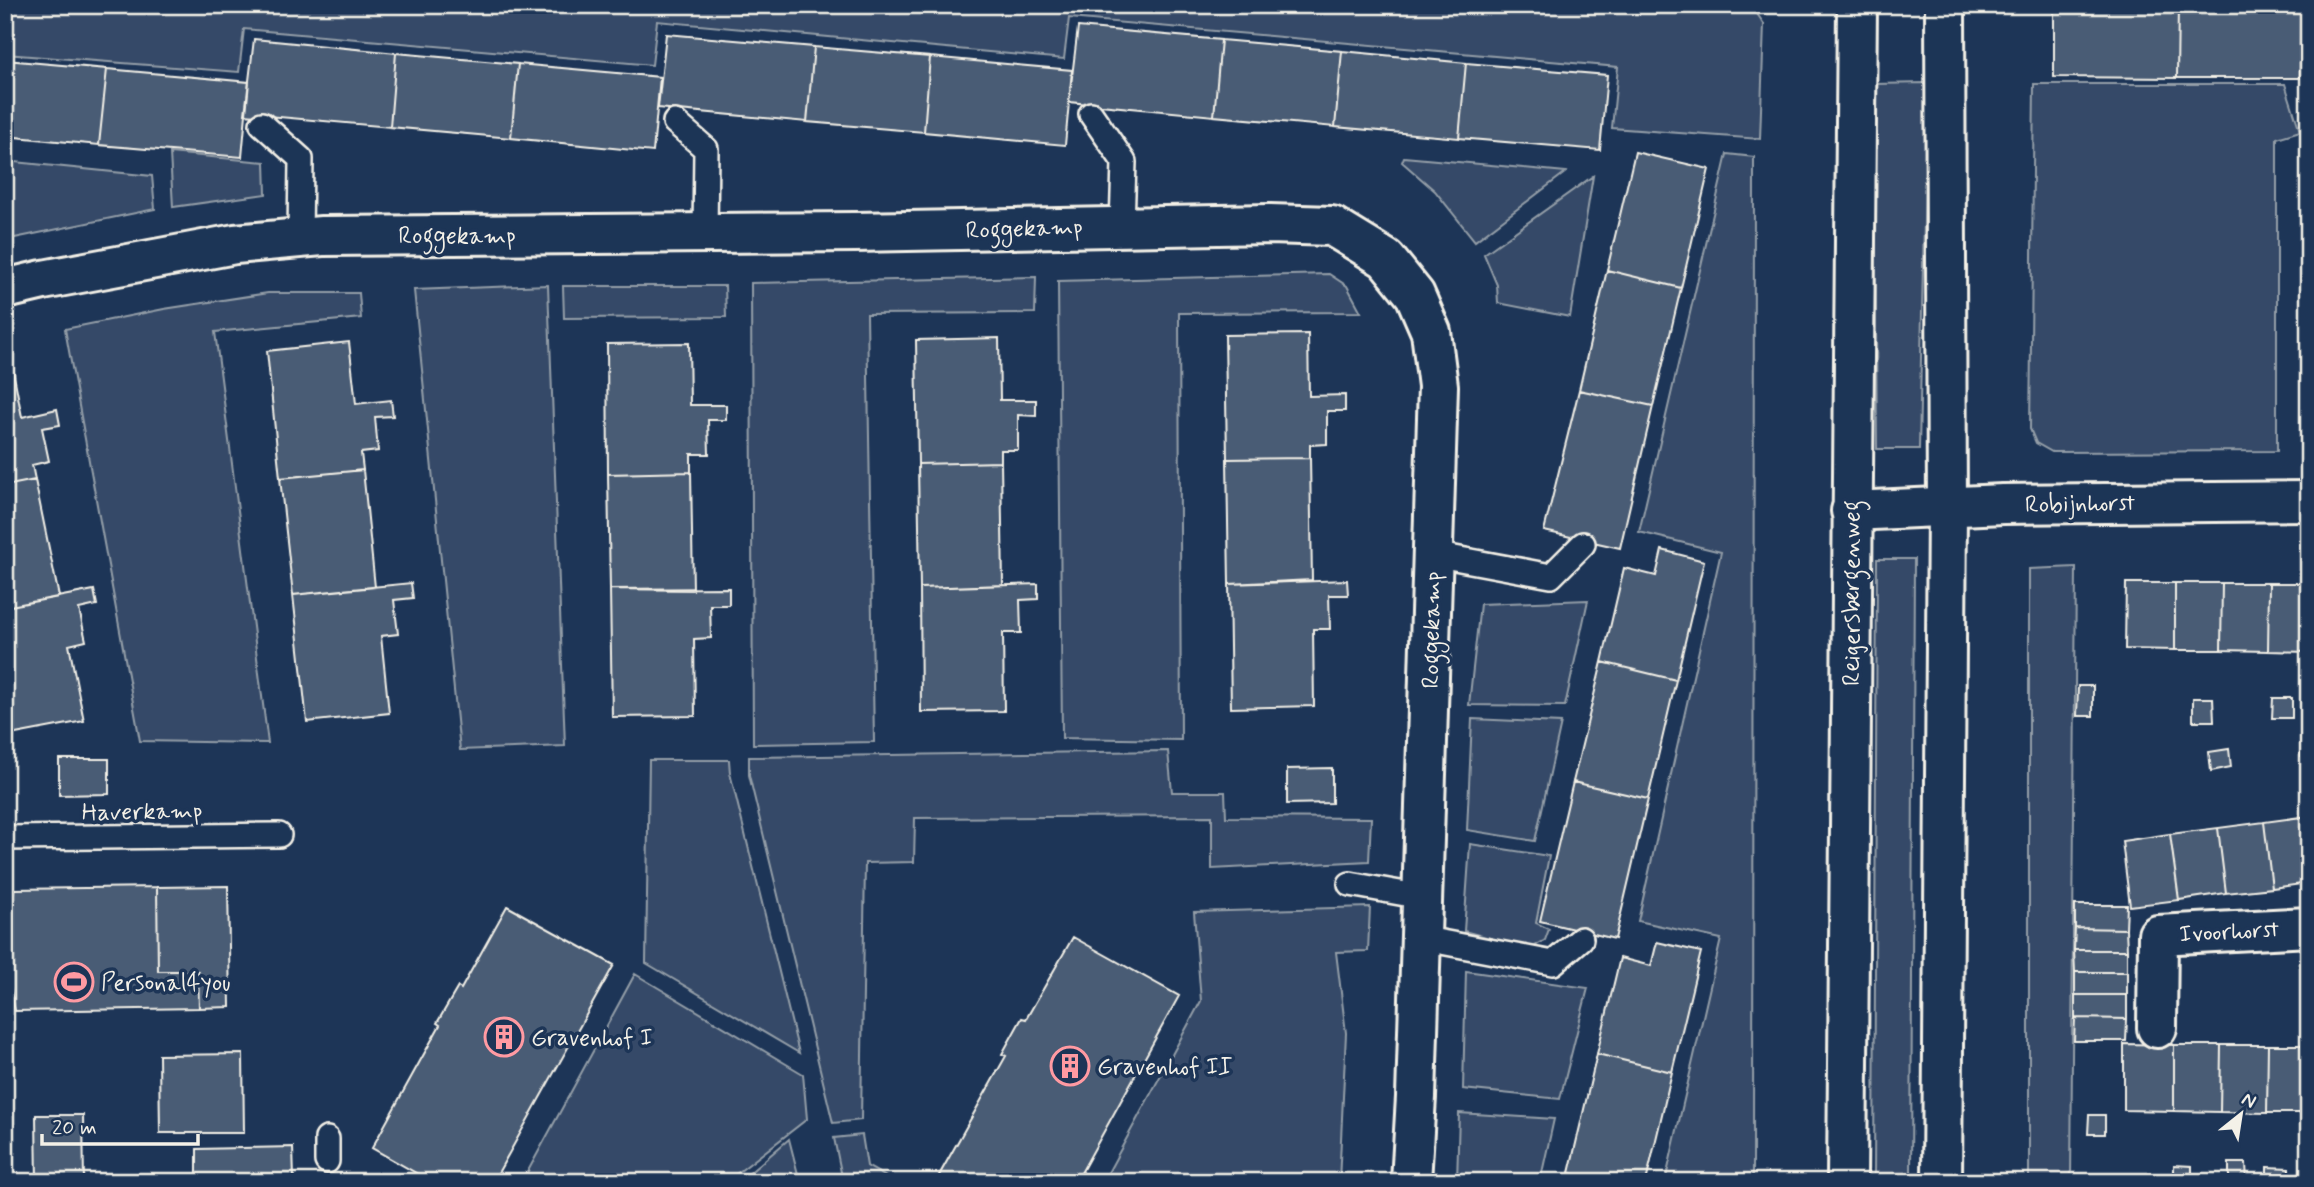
<svg xmlns="http://www.w3.org/2000/svg" width="2314" height="1187" viewBox="0 0 2314 1187" font-family="Mynerve,sans-serif">
  <style>
    .green { fill: #354a67; stroke: #949ea8; stroke-width: 2 }
    .building { fill: #485b74; stroke: #f4f1e8; stroke-width: 2 }
    .lines { fill: none; stroke-linecap: round; stroke-linejoin: round }
    .lane-casing { stroke: #f4f1e8; stroke-width: 28 }
    .street-casing { stroke: #f4f1e8; stroke-width: 44 }
    .secondary-casing { stroke: #f4f1e8; stroke-width: 44 }
    .lane { stroke: #1d3557; stroke-width: 23 }
    .street { stroke: #1d3557; stroke-width: 38 }
    .secondary { stroke: #1d3557; stroke-width: 38 }
    .labels { text-anchor: middle; stroke-width: 7; stroke-linejoin: round; paint-order: stroke }
    .street-label { font-size: 24px; fill: #f4f1e8; stroke: #1d3557 }
    .poi-label { font-size: 24px; fill: #f4f1e8; stroke: #1d3557; text-anchor: start }
  </style>
  <rect width="100%" height="100%" fill="#1d3557"/>
  <filter id="ink" filterUnits="userSpaceOnUse"><feTurbulence type="fractalNoise" baseFrequency=".0143" numOctaves="2"/><feDisplacementMap in="SourceGraphic" scale="14" xChannelSelector="R" yChannelSelector="G"/><feConvolveMatrix kernelMatrix="1 2 1 2 8 2 1 2 1" color-interpolation-filters="sRGB"/></filter>
  <g filter="url(#ink)">
    <path class="green" d="M 5,5 L 1751,5 L 1764,24 L 1760,139 L 1612,128 L 1618,67 L 1069,18 L 1064,59 L 657,21 L 652,65 L 244,29 L 239,72 L 5,54 Z
      M 1927,83 L 1919,449 L 1877,449 L 1874,84 Z
      M 2034,84 L 2285,84 L 2300,131 L 2277,138 L 2277,451 L 2052,452 L 2036,443 L 2030,429 Z
      M 170,153 L 265,162 L 266,194 L 173,207 Z
      M 1727,154 L 1754,157 L 1753,1182 L 1665,1182 L 1721,939 L 1638,921 L 1721,552 L 1639,532 Z
      M 1404,157 L 1566,172 L 1475,241 L 1435,191 L 1402,162 Z
      M 5,161 L 152,176 L 155,209 L 5,240 Z
      M 1593,176 L 1570,317 L 1498,303 L 1497,285 L 1484,254 Z
      M 1329,274 L 1347,286 L 1361,312 L 1179,313 L 1181,740 L 1062,738 L 1058,281 Z
      M 1036,277 L 1035,313 L 867,314 L 874,742 L 753,744 L 751,283 Z
      M 548,285 L 565,746 L 460,750 L 414,290 Z
      M 563,286 L 725,286 L 726,317 L 564,318 Z
      M 268,293 L 359,293 L 361,318 L 215,332 L 268,743 L 140,741 L 65,329 L 164,309 Z
      M 1877,559 L 1914,559 L 1911,1182 L 1874,1182 Z
      M 2076,567 L 2071,1182 L 2029,1182 L 2029,569 Z
      M 1588,600 L 1565,706 L 1469,705 L 1480,604 Z
      M 1472,719 L 1561,723 L 1535,841 L 1467,830 Z
      M 1168,751 L 1172,792 L 1225,792 L 1226,817 L 1371,818 L 1369,861 L 1212,869 L 1212,816 L 915,818 L 914,862 L 865,863 L 861,1120 L 833,1123 L 749,775 L 749,757 Z
      M 649,760 L 729,760 L 730,773 L 799,1053 L 646,963 Z
      M 1470,844 L 1549,856 L 1536,923 L 1549,929 L 1545,940 L 1530,949 L 1464,931 Z
      M 1370,907 L 1368,951 L 1336,952 L 1346,1033 L 1339,1182 L 1103,1182 L 1201,1001 L 1194,912 Z
      M 1466,971 L 1588,988 L 1560,1099 L 1463,1089 Z
      M 635,974 L 803,1074 L 807,1119 L 726,1182 L 522,1182 Z
      M 1459,1113 L 1554,1119 L 1540,1182 L 1457,1182 Z
      M 862,1135 L 867,1166 L 895,1182 L 843,1182 L 834,1138 Z
      M 789,1139 L 800,1182 L 739,1182 Z"/>
    <path class="building" d="M 2054,5 L 2178,5 L 2177,78 L 2054,77 Z
      M 2178,5 L 2301,5 L 2300,78 L 2177,78 Z
      M 1078,27 L 1221,40 L 1214,116 L 1069,102 Z
      M 666,34 L 814,47 L 807,122 L 658,108 Z
      M 254,39 L 396,53 L 390,127 L 245,114 Z
      M 1221,40 L 1342,51 L 1335,127 L 1214,116 Z
      M 814,47 L 930,57 L 924,132 L 807,122 Z
      M 1342,51 L 1466,63 L 1459,138 L 1335,127 Z
      M 396,53 L 518,64 L 511,138 L 390,127 Z
      M 930,57 L 1072,70 L 1065,145 L 924,132 Z
      M 5,60 L 107,69 L 99,145 L 5,136 Z
      M 1466,63 L 1607,75 L 1600,150 L 1459,138 Z
      M 518,64 L 660,77 L 653,152 L 511,138 Z
      M 107,69 L 249,82 L 242,157 L 99,145 Z
      M 1635,152 L 1709,169 L 1681,288 L 1607,270 Z
      M 1607,270 L 1681,288 L 1653,406 L 1579,390 Z
      M 1308,334 L 1309,396 L 1345,395 L 1345,411 L 1327,411 L 1327,444 L 1310,445 L 1310,458 L 1227,459 L 1225,335 Z
      M 999,338 L 1000,400 L 1036,400 L 1036,416 L 1018,415 L 1018,450 L 1001,450 L 1001,462 L 918,464 L 916,340 Z
      M 349,342 L 356,404 L 391,400 L 393,416 L 375,417 L 378,451 L 361,453 L 363,470 L 280,478 L 267,351 Z
      M 689,343 L 690,405 L 726,405 L 726,420 L 708,420 L 709,454 L 691,454 L 691,472 L 608,474 L 607,344 Z
      M 10,355 L 22,417 L 57,409 L 60,425 L 42,428 L 49,461 L 32,465 L 35,480 L 5,486 L 5,356 Z
      M 1579,390 L 1653,406 L 1620,548 L 1544,531 Z
      M 1310,458 L 1312,580 L 1229,584 L 1227,459 Z
      M 1001,462 L 1003,585 L 920,588 L 918,464 Z
      M 363,470 L 375,587 L 293,595 L 280,478 Z
      M 691,472 L 693,590 L 610,589 L 608,474 Z
      M 35,480 L 59,597 L 5,607 L 5,486 Z
      M 1662,550 L 1704,561 L 1676,680 L 1602,662 L 1624,568 L 1656,576 Z
      M 1347,580 L 1348,595 L 1329,595 L 1330,629 L 1313,629 L 1314,706 L 1231,708 L 1229,584 Z
      M 411,583 L 413,598 L 394,600 L 398,634 L 381,636 L 389,713 L 307,722 L 293,595 Z
      M 2126,583 L 2175,583 L 2175,650 L 2125,649 Z
      M 2175,583 L 2222,583 L 2221,650 L 2175,650 Z
      M 2222,583 L 2269,583 L 2268,651 L 2221,650 Z
      M 2269,583 L 2309,583 L 2309,652 L 2268,651 Z
      M 1038,584 L 1038,599 L 1020,600 L 1021,633 L 1003,633 L 1004,711 L 921,712 L 920,588 Z
      M 729,588 L 729,605 L 710,605 L 711,638 L 694,639 L 695,716 L 612,717 L 610,589 Z
      M 94,590 L 97,605 L 79,609 L 86,641 L 69,645 L 84,721 L 5,736 L 5,607 Z
      M 1602,662 L 1676,680 L 1648,799 L 1573,782 Z
      M 2078,686 L 2093,686 L 2093,716 L 2077,716 Z
      M 2193,698 L 2213,698 L 2214,721 L 2193,721 Z
      M 2273,698 L 2292,698 L 2292,718 L 2272,718 Z
      M 2301,740 L 2309,740 L 2309,757 L 2301,757 Z
      M 2229,749 L 2231,767 L 2211,771 L 2209,752 Z
      M 59,759 L 109,759 L 109,794 L 59,795 Z
      M 1332,768 L 1332,803 L 1287,804 L 1287,769 Z
      M 1573,782 L 1648,799 L 1615,939 L 1540,921 Z
      M 2309,816 L 2309,883 L 2272,888 L 2264,822 Z
      M 2264,822 L 2272,888 L 2226,893 L 2218,828 Z
      M 2218,828 L 2226,893 L 2179,900 L 2170,834 Z
      M 2170,834 L 2179,900 L 2130,906 L 2122,841 Z
      M 228,886 L 230,1007 L 199,1008 L 198,971 L 158,971 L 157,887 Z
      M 157,887 L 158,971 L 198,971 L 199,1008 L 15,1011 L 5,963 L 5,935 L 14,889 Z
      M 2075,905 L 2127,905 L 2126,929 L 2075,928 Z
      M 507,906 L 614,965 L 493,1182 L 432,1182 L 372,1148 L 440,1025 L 437,1023 L 458,987 L 461,989 Z
      M 2075,928 L 2126,929 L 2127,950 L 2074,950 Z
      M 1073,937 L 1179,996 L 1076,1182 L 942,1182 L 937,1179 L 1006,1056 L 1002,1054 L 1022,1018 L 1026,1019 Z
      M 1657,942 L 1701,952 L 1672,1072 L 1597,1054 L 1620,958 L 1651,966 Z
      M 2074,950 L 2127,950 L 2127,972 L 2075,972 Z
      M 2075,972 L 2127,972 L 2127,995 L 2075,995 Z
      M 2075,995 L 2127,995 L 2127,1019 L 2075,1018 Z
      M 2075,1018 L 2127,1019 L 2126,1041 L 2074,1041 Z
      M 2124,1044 L 2174,1045 L 2174,1111 L 2124,1110 Z
      M 2174,1045 L 2221,1045 L 2220,1112 L 2174,1111 Z
      M 2221,1045 L 2268,1045 L 2267,1113 L 2220,1112 Z
      M 2268,1045 L 2309,1045 L 2309,1113 L 2267,1113 Z
      M 243,1054 L 244,1133 L 160,1133 L 159,1055 Z
      M 1597,1054 L 1672,1072 L 1646,1182 L 1605,1182 L 1569,1173 Z
      M 36,1115 L 83,1115 L 84,1182 L 37,1182 Z
      M 2089,1115 L 2105,1115 L 2105,1134 L 2088,1134 Z
      M 293,1147 L 294,1179 L 284,1180 L 284,1182 L 197,1182 L 197,1149 Z
      M 2229,1163 L 2246,1163 L 2247,1182 L 2229,1182 Z
      M 2174,1165 L 2192,1166 L 2192,1182 L 2174,1182 Z
      M 2267,1167 L 2289,1168 L 2289,1182 L 2267,1182 Z
      M 1569,1173 L 1605,1182 L 1567,1182 Z"/>
    <g class="lines">
      <defs>
        <path id="lane" d="M 1091,114 L 1124,162 L 1122,226
          M 675,122 L 706,149 L 705,234
          M 262,124 L 301,159 L 300,238
          M 1433,554 L 1551,576 L 1583,544
          M 5,838 L 279,835
          M 1350,884 L 1422,897
          M 1420,938 L 1553,963 L 1581,939
          M 327,1139 L 327,1161"/>
        <path id="street" d="M 5,289 L 43,280 L 235,244 L 322,236 L 855,232 L 1270,224 L 1332,226 L 1386,259 L 1415,295 L 1431,332 L 1438,386 L 1416,1097 L 1411,1182
          M 1851,511 L 2003,504 L 2309,501
          M 2157,1028 L 2158,935 L 2309,927"/>
        <path id="secondary" d="M 1847,1182 L 1857,5
          M 1942,1182 L 1947,508 L 1945,5"/>
      </defs>
      <use href="#lane" class="lane-casing"/>
      <use href="#street" class="street-casing"/>
      <use href="#secondary" class="secondary-casing"/>
      <use href="#lane" class="lane"/>
      <use href="#street" class="street"/>
      <use href="#secondary" class="secondary"/>
    </g>
  </g>
  <defs>
    <symbol id="stadium-ring" viewBox="-11 -11 22 22"><circle r="9.5" fill="#1d3557" stroke="#ff9aa2" stroke-width="1.5"/><path d="M0-5a6.5 5 0 1 0 0 10a6.5 5 0 1 0 0-10ZM-3.5-1.8h7v3.6h-7Z" fill="#ff9aa2"/></symbol>
    <symbol id="building-ring" viewBox="-11 -11 22 22"><circle r="9.5" fill="#1d3557" stroke="#ff9aa2" stroke-width="1.5"/><path d="M-4-6H4V6H1V3H-1V6H-4ZM-2.5-4.3h1.7v1.8h-1.7ZM.8-4.3h1.7v1.8H.8ZM-2.5-1h1.7V.8h-1.7ZM.8-1h1.7V.8H.8Z" fill="#ff9aa2"/></symbol>
  </defs>
  <g fill-rule="evenodd">
    <use href="#stadium-ring" x="52" y="960" width="44" height="44"/>
    <use href="#building-ring" x="482" y="1015" width="44" height="44"/>
    <use href="#building-ring" x="1048" y="1044" width="44" height="44"/>
  </g>
  <g class="labels">
    <g class="street-label">
      <text transform="translate(1024 228) rotate(-2)" y="8">Roggekamp</text>
      <text x="457" y="243">Roggekamp</text>
      <text transform="translate(2080 503) rotate(-1)" y="8">Robijnhorst</text>
      <text transform="translate(1851 593) rotate(-90)" y="8">Reigersbergenweg</text>
      <text transform="translate(1431 630) rotate(-89)" y="8">Roggekamp</text>
      <text transform="translate(142 811) rotate(-1)" y="8">Haverkamp</text>
      <text transform="translate(2229 931) rotate(-3)" y="8">Ivoorhorst</text>
    </g>
    <g class="poi-label">
      <text x="101" y="990">Personal4you</text>
      <text x="531" y="1045">Gravenhof I</text>
      <text x="1097" y="1074">Gravenhof II</text>
    </g>
  </g>
  <rect width="2314" height="1187" fill="none" stroke="#1d3557" stroke-width="28"/>
  <rect x="14" y="14" width="2286" height="1159" fill="none" stroke="#f4f1e8" stroke-width="2.5" filter="url(#ink)"/>
  <g transform="translate(2241 1114) rotate(30)" stroke="#1d3557" stroke-width="5" paint-order="stroke">
  <path d="M0-5L12 26L0 18L-12 26Z" fill="#f4f1e8"/>
  <text y="-10" font-size="19" font-weight="bold" text-anchor="middle" fill="#f4f1e8">N</text>
  </g>
  <path d="M42 1134v10h156v-10" fill="none" stroke="#f4f1e8" stroke-width="3.5"/>
  <text x="52" y="1134" font-size="21" fill="#f4f1e8" stroke="#1d3557" stroke-width="5" paint-order="stroke">20 m</text>
</svg>
